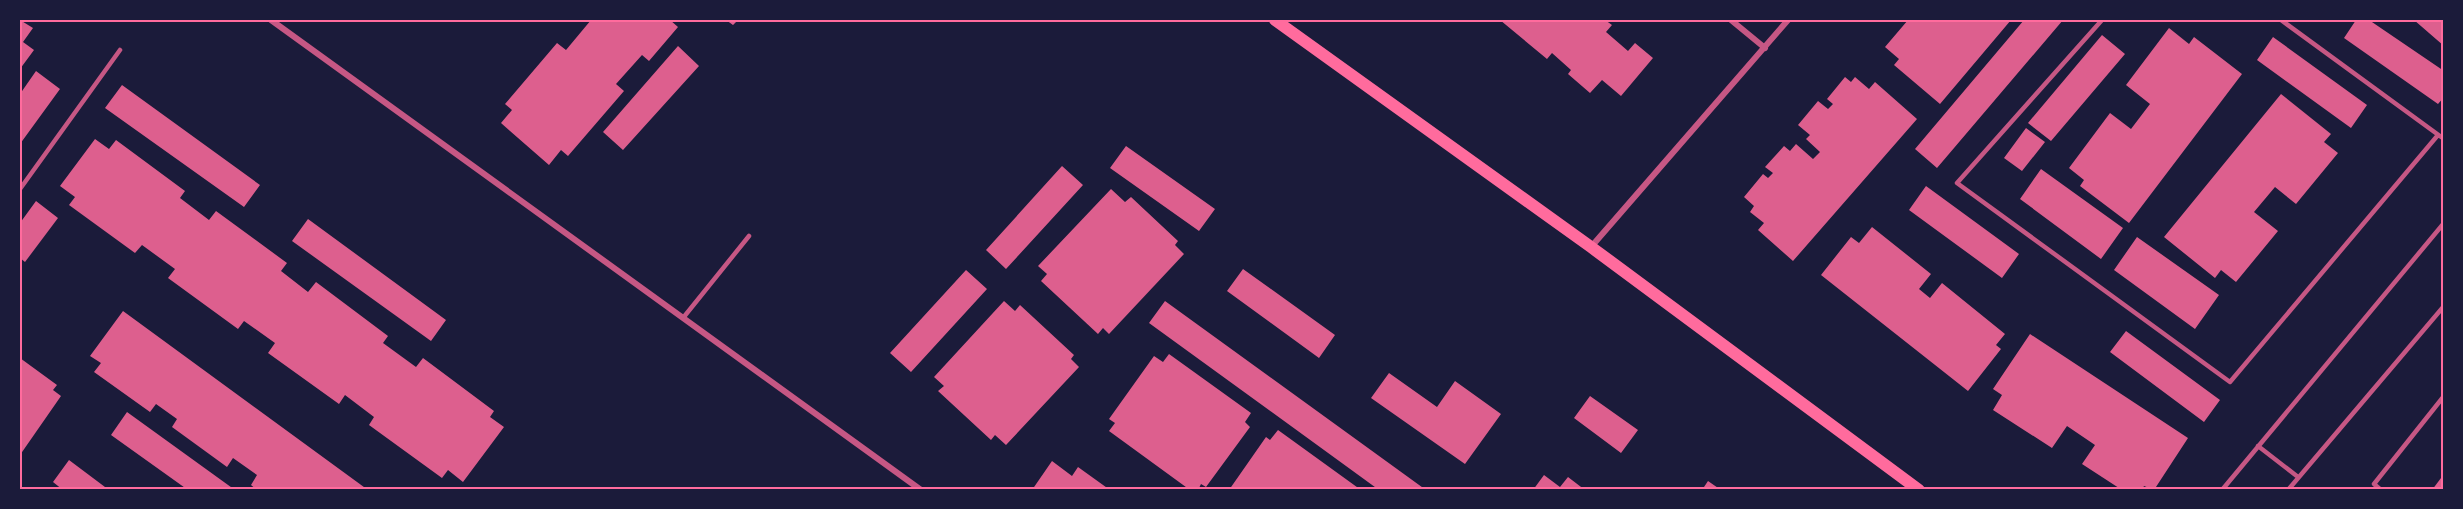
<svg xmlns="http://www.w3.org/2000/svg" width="2463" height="509" viewBox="0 0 2463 509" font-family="'Exo 2',sans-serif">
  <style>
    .building { fill: #dd5f8e }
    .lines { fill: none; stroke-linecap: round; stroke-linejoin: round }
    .service { stroke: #c65784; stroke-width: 4.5 }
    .minor { stroke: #c65784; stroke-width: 6 }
    .secondary { stroke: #ff6b9d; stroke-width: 12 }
    .neatline { fill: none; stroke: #ff6b9d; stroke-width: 2 }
  </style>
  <rect width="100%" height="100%" fill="#1b1b3a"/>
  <path class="building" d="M 20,20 L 33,28 L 23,42 L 34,50 L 20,69 Z
    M 591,20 L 670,20 L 678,27 L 649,61 L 642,55 L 616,84 L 624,91 L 568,156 L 561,150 L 549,165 L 501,123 L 512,110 L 505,104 L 557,43 L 566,50 Z
    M 726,20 L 738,20 L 733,25 Z
    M 1500,20 L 1605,20 L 1612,25 L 1606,32 L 1628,51 L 1635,43 L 1653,58 L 1621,96 L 1602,80 L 1590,93 L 1568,74 L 1571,70 L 1552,53 L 1547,59 Z
    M 1908,20 L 2011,20 L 1940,104 L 1894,65 L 1899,59 L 1885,47 Z
    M 2024,20 L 2063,20 L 1937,168 L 1915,149 Z
    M 2356,20 L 2369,20 L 2444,71 L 2444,97 L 2438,104 L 2344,38 Z
    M 2414,20 L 2444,20 L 2444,46 Z
    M 2169,28 L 2189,44 L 2194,37 L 2242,74 L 2129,223 L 2080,186 L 2084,180 L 2069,168 L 2110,113 L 2131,129 L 2150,104 L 2126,85 Z
    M 2102,35 L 2125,54 L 2051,141 L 2028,123 Z
    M 2273,37 L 2367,105 L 2351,128 L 2257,60 Z
    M 678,46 L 699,66 L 623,150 L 603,132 Z
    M 36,71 L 60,89 L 20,144 L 20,94 Z
    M 1845,77 L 1851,82 L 1855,77 L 1869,89 L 1875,82 L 1917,119 L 1793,261 L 1758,230 L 1764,223 L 1750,212 L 1754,206 L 1744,197 L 1763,174 L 1768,178 L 1773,173 L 1765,167 L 1784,146 L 1790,151 L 1796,144 L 1813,159 L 1820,152 L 1806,139 L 1810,135 L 1798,125 L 1818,101 L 1828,109 L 1833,104 L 1827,99 Z
    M 122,85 L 260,185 L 244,207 L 105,108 Z
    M 2281,94 L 2331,134 L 2324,142 L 2338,153 L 2296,204 L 2275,187 L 2254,212 L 2278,231 L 2236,282 L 2221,270 L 2215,278 L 2164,237 Z
    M 2026,128 L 2045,142 L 2022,171 L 2004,158 Z
    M 95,139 L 109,149 L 116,140 L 185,191 L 180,198 L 209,220 L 216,211 L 287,263 L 281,271 L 308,292 L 316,282 L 388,336 L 383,343 L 416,367 L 423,358 L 494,411 L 490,417 L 504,427 L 463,482 L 448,470 L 442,478 L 369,425 L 374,417 L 345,395 L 339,404 L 268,353 L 275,343 L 244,321 L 238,329 L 168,278 L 175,269 L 142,245 L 135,253 L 69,205 L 75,197 L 60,186 Z
    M 1126,146 L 1215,209 L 1199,231 L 1110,168 Z
    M 1062,166 L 1083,185 L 1006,269 L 986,250 Z
    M 2041,169 L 2123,228 L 2101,259 L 2020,199 Z
    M 1926,186 L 2019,254 L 2002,278 L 1909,210 Z
    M 1111,189 L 1125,202 L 1131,197 L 1178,241 L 1175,245 L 1184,254 L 1109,334 L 1103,328 L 1098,334 L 1041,281 L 1047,274 L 1038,266 Z
    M 36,201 L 58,218 L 25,262 L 20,258 L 20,223 Z
    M 308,219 L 446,320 L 431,341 L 292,241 Z
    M 1872,227 L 1931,274 L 1919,289 L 1930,298 L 1942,283 L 2005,334 L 1996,345 L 2001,349 L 1968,391 L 1821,275 L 1851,237 L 1859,243 Z
    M 2137,237 L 2219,295 L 2195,329 L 2114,270 Z
    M 1243,269 L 1335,335 L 1319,358 L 1227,291 Z
    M 966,270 L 987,289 L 911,372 L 890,353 Z
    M 1004,301 L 1015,311 L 1020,305 L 1074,355 L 1071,359 L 1079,367 L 1006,445 L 995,435 L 991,440 L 938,391 L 944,386 L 934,377 Z
    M 1165,301 L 1426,490 L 1379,490 L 1149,323 Z
    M 123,311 L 368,490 L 257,490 L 251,485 L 257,475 L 233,458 L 227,467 L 172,427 L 177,419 L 156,404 L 150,412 L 94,372 L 101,363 L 90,356 Z
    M 2126,331 L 2220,400 L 2204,422 L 2110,352 Z
    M 2030,334 L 2188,438 L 2154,490 L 2144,486 L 2142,490 L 2122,490 L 2082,464 L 2095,445 L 2067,426 L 2052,448 L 1993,410 L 2002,395 L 1993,389 Z
    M 1169,354 L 1251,413 L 1245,422 L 1250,427 L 1206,487 L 1201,484 L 1198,490 L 1190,490 L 1109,431 L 1115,423 L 1109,419 L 1154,356 L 1163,362 Z
    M 20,358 L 57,385 L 53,390 L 61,396 L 20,455 Z
    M 1389,373 L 1437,407 L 1455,381 L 1501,414 L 1465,464 L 1371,398 Z
    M 1590,396 L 1638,430 L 1621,453 L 1574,418 Z
    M 127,412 L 235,490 L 188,490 L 111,435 Z
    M 1278,430 L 1361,490 L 1229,490 L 1266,437 L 1270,440 Z
    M 69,460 L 109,490 L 63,490 L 53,482 Z
    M 1052,461 L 1072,476 L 1078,467 L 1110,490 L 1032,490 Z
    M 2444,474 L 2444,490 L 2432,490 Z
    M 1544,475 L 1560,487 L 1568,477 L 1585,490 L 1533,490 Z
    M 1708,481 L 1721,490 L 1702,490 Z"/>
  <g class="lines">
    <path class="service" d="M 2102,20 L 1957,183 L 2230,382 L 2438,135
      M 2281,20 L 2444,139
      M 20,189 L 120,50
      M 683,318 L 749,236
      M 2258,446 L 2298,477
      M 2222,490 L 2444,223
      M 2288,490 L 2444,306
      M 2381,490 L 2374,484 L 2444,396"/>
    <path class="minor" d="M 271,20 L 921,490
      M 1731,20 L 1765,48
      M 1591,247 L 1788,20"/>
    <path class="secondary" d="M 1275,20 L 1591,247 L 1919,490"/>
  </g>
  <rect width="2463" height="509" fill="none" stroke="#1b1b3a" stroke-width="42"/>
  <rect x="21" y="21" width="2421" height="467" class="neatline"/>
</svg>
